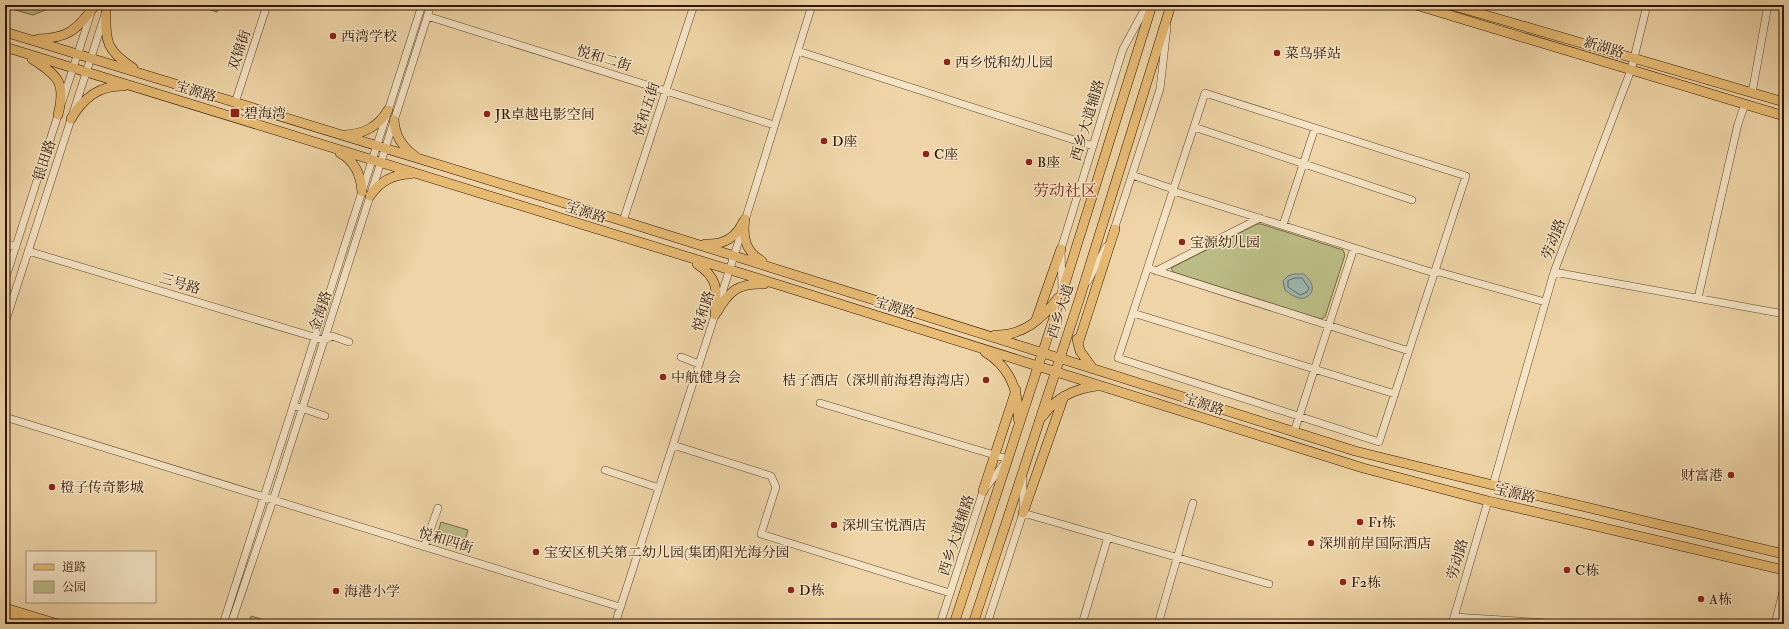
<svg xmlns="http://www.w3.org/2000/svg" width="1789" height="629" viewBox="0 0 1789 629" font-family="'IM FELL Double Pica','Noto Serif SC',serif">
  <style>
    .green { fill: #bbbc85; stroke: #756844 }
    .water { fill: #9cb7b0; stroke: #70766b }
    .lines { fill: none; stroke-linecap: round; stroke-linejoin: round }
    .shore { stroke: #66665a; stroke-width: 1 }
    .minor-casing { stroke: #5f442c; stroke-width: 8 }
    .major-casing { stroke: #2f1403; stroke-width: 10 }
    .minor { stroke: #f4e3c5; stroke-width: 7 }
    .major { stroke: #e7ba73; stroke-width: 9 }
    .poi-dot { fill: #8f2418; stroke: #f4e3c5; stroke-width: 1.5 }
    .labels { text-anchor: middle; stroke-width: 3; stroke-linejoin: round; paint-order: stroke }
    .poi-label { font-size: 14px; fill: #2f1403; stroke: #f4e3c5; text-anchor: start }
    .street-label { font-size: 14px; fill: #2f1403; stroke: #f4e3c5 }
    .quarter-label { font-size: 16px; fill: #7a1f14; stroke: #f4e3c5 }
  </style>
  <rect width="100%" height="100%" fill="#eed4a6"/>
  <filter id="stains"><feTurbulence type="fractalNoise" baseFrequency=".005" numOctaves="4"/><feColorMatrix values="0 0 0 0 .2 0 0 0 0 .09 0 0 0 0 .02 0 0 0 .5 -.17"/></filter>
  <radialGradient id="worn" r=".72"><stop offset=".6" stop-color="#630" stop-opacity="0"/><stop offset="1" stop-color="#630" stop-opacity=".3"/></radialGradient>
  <path class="green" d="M 5,5 L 58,5 L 33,15 L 5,7 Z
    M 195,5 L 220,5 L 217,12 Z
    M 1257,224 L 1261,224 L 1343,250 L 1345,255 L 1325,317 L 1321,319 L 1173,272 L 1171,268 Z
    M 441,522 L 468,530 L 463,547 L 436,539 Z
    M 251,616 L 277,624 L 249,623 Z"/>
  <path class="water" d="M 1294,274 L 1304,274 C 1310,280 1317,289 1308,296 C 1305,298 1302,299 1299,298 C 1294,297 1289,293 1285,290 L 1283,281 L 1288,276 Z"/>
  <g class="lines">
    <path class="shore" d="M 1295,278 L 1302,278 L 1309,288 L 1307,292 L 1300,295 L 1288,287 L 1288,281 Z"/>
    <defs>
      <path id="minor" d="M 427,16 L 774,125
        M 798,51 L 1093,146
        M 1205,93 L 1466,176 L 1379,442 L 1118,358 Z
        M 1752,93 L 1768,5
        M 62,102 L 91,13
        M 235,103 L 267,5
        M 1194,127 L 1412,200
        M 1132,175 L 1170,188 L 1173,191 L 1434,273 L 1439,272 L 1545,302
        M 623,221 L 694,5
        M 1283,225 L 1315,128
        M 1113,233 L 1160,89 L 1167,27
        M 5,244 L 16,247
        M 28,251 L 324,340 L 332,336 L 349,342
        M 1148,268 L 1409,351
        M 1156,271 L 1260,218
        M 1554,272 L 1784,314
        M 5,280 L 59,112
        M 1088,281 L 1106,247
        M 1062,289 L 1061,249 L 1123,49 L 1147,5
        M 1698,298 L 1738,124 L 1745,104
        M 1133,313 L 1395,394
        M 5,323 L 108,5
        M 681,357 L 699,364
        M 820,403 L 1008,459 L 983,491 L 940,624
        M 298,407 L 325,416
        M 5,417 L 620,607
        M 1294,432 L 1354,248
        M 673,445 L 771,476 L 776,487 L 761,534 L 950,593
        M 605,470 L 659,488
        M 1493,485 L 1554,272 L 1631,70 L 1647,5
        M 1023,513 L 1269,584
        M 424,547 L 438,508
        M 1454,617 L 1563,624
        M 223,624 L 422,5
        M 231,624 L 273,500 L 431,5
        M 615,624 L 734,256 L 812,5
        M 987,624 L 1023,513 L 1023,478
        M 1082,624 L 1108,537
        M 1158,624 L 1193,503
        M 1452,624 L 1488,501
        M 1775,624 L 1784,587"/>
      <path id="major" d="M 1416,5 L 1784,116
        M 1451,5 L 1784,102
        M 106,11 C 105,42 107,51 133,68
        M 5,32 L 623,221 L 1355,451 L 1493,485 L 1784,554
        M 38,39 C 67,38 76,31 93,8
        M 5,47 L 776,284 L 1363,468 L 1488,501 L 1784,570
        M 32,59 C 59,76 66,83 58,115
        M 71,119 C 83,98 99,85 124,86
        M 394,120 C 395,136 402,147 415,156
        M 345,135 C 364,134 378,127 388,110
        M 340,153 C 355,161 361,176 362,192
        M 370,196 C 380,181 393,174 411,174
        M 745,219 C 742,238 746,252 762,261
        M 705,244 C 723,245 736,238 743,222
        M 697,264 C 719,278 717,291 715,315
        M 717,312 C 729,291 738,283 764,284
        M 1036,320 L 1061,249
        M 995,335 C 1023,336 1042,319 1058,298
        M 1077,339 L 1080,351 L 1093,369
        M 1078,344 L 1115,229
        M 985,352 C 1010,367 1019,391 1018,419
        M 1043,416 C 1056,397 1074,389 1096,386
        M 983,491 L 1016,390
        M 1023,513 L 1064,396
        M 5,608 L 58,624
        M 5,617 L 26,624
        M 954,624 L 1062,293 L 1152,5
        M 973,624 L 1080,297 L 1171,5"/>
    </defs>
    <use href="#minor" class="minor-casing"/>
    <use href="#major" class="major-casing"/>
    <use href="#minor" class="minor"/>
    <use href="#major" class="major"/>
  </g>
  <g class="poi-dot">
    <circle cx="333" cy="36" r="4"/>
    <circle cx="1277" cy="53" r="4"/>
    <circle cx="947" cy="62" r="4"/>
    <rect x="230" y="108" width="10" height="10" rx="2"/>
    <circle cx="487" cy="114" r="4"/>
    <circle cx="824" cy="141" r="4"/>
    <circle cx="926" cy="154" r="4"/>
    <circle cx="1029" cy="162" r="4"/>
    <circle cx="1182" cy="242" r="4"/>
    <circle cx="663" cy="377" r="4"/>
    <circle cx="986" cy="380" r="4"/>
    <circle cx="1731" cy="475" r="4"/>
    <circle cx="52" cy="487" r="4"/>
    <circle cx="1360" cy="522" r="4"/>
    <circle cx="834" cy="525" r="4"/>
    <circle cx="1311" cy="543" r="4"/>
    <circle cx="536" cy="552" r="4"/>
    <circle cx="1567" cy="570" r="4"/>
    <circle cx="1343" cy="582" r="4"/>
    <circle cx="791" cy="590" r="4"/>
    <circle cx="336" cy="591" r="4"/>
    <circle cx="1701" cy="599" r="4"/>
  </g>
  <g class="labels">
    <g class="poi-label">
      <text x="341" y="41">西湾学校</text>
      <text x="1285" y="58">菜鸟驿站</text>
      <text x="955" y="67">西乡悦和幼儿园</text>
      <text x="244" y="118">碧海湾</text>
      <text x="495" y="119">JR卓越电影空间</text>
      <text x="832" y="146">D座</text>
      <text x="934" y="159">C座</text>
      <text x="1037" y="167">B座</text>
      <text x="1190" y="247">宝源幼儿园</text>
      <text x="671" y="382">中航健身会</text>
      <text x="978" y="385" text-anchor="end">桔子酒店（深圳前海碧海湾店）</text>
      <text x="1723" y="480" text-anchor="end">财富港</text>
      <text x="60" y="492">橙子传奇影城</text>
      <text x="1368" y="527">F1栋</text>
      <text x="842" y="530">深圳宝悦酒店</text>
      <text x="1319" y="548">深圳前岸国际酒店</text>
      <text x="544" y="557">宝安区机关第二幼儿园(集团)阳光海分园</text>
      <text x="1575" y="575">C栋</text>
      <text x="1351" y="587">F2栋</text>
      <text x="799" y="595">D栋</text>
      <text x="344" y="596">海港小学</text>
      <text x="1709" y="604">A栋</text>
    </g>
    <g class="street-label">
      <text transform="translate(1604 47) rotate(17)" y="5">新湖路</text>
      <text transform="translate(239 50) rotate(-72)" y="5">双锦街</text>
      <text transform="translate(604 58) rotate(17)" y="5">悦和二街</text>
      <text transform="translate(196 91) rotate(17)" y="5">宝源路</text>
      <text transform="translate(646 109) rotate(-72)" y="5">悦和五街</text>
      <text transform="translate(1087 120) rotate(-73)" y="5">西乡大道辅路</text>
      <text transform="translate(44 160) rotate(-72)" y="5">银田路</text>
      <text transform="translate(586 212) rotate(17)" y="5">宝源路</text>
      <text transform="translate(1553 239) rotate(-69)" y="5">劳动路</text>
      <text transform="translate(180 283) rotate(17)" y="5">三号路</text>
      <text transform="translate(895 307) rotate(17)" y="5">宝源路</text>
      <text transform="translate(320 311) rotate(-72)" y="5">金海路</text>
      <text transform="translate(703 311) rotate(-72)" y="5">悦和路</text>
      <text transform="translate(1060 311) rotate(-72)" y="5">西乡大道</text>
      <text transform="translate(1204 404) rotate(18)" y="5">宝源路</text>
      <text transform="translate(1515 493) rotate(13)" y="5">宝源路</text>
      <text transform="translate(956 535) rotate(-72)" y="5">西乡大道辅路</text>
      <text transform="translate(446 540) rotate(17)" y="5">悦和四街</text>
      <text transform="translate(1457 559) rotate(-74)" y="5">劳动路</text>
    </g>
    <g class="quarter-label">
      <text x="1065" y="196">劳动社区</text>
    </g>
  </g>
  <rect width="1789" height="629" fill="none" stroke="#eed4a6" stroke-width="20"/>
  <rect x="6" y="6" width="1777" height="617" fill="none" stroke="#2f1403" stroke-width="2"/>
  <rect x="10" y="10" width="1769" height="609" fill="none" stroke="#2f1403"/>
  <rect x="26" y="551" width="130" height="52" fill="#f4e3c5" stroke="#a59077"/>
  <rect x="34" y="564" width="20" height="6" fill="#e7ba73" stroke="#a59077"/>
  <text x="62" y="571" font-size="12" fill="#2f1403">道路</text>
  <rect x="34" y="581" width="20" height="12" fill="#bbbc85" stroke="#a59077"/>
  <text x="62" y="591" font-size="12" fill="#2f1403">公园</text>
  <rect width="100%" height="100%" filter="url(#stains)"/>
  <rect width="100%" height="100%" fill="url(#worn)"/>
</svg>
